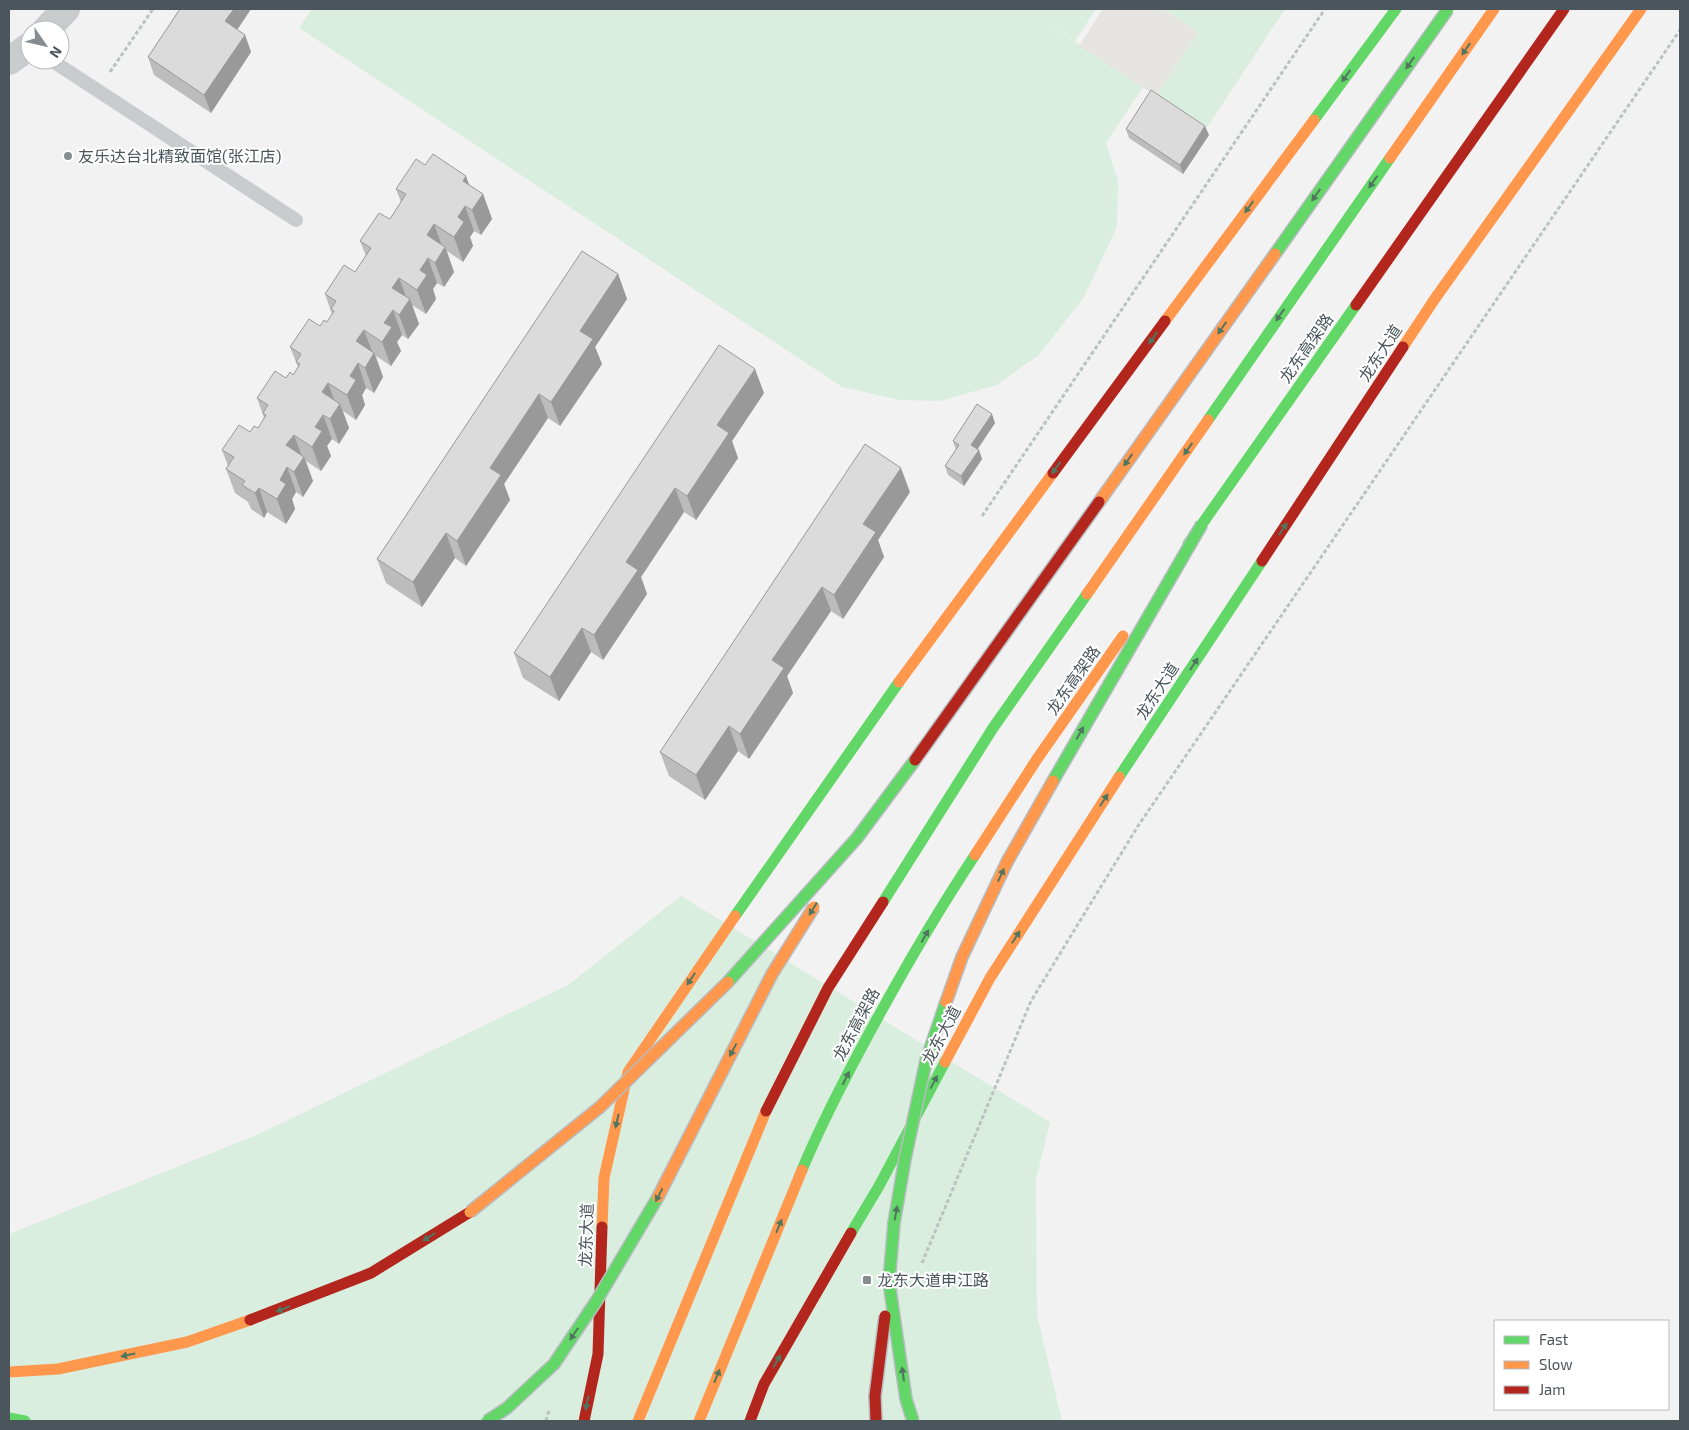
<svg xmlns="http://www.w3.org/2000/svg" width="1689" height="1430" viewBox="0 0 1689 1430" font-family="'Exo 2','Noto Sans SC',sans-serif">
  <style>
    .green { fill: #d9eedf }
    .sand { fill: #e6e4e1 }
    .lines { fill: none; stroke-linecap: round; stroke-linejoin: round }
    .path { stroke: #bac3bf; stroke-width: 3; stroke-dasharray: 4 2.5; stroke-linecap: butt }
    .lane { stroke: #c9cccd; stroke-width: 14 }
    .street { stroke: #c9cccd; stroke-width: 28 }
    .fast { stroke: #63d668; stroke-width: 11 }
    .slow { stroke: #ff974d; stroke-width: 11 }
    .jam { stroke: #b3261e; stroke-width: 11 }
    .fast-bridge-casing { stroke: #b7bcc0; stroke-width: 14; stroke-linecap: butt }
    .slow-bridge-casing { stroke: #b7bcc0; stroke-width: 14; stroke-linecap: butt }
    .jam-bridge-casing { stroke: #b7bcc0; stroke-width: 14; stroke-linecap: butt }
    .fast-bridge { stroke: #63d668; stroke-width: 11 }
    .slow-bridge { stroke: #ff974d; stroke-width: 11 }
    .jam-bridge { stroke: #b3261e; stroke-width: 11 }
    .wall { fill: #bcbcbd }
    .shaded-wall { fill: #99999a }
    .building { fill: #dbdbdc; stroke: #99999a }
    .oneway { fill: #50765f }
    .poi-dot { fill: #858d90; stroke: #fff; stroke-width: 2 }
    .labels { text-anchor: middle; stroke-width: 4; stroke-linejoin: round; paint-order: stroke }
    .poi-label { font-size: 16px; fill: #4a565c; stroke: #fff; text-anchor: start }
    .street-label { font-size: 16px; fill: #4a565c; stroke: #fff }
  </style>
  <rect width="100%" height="100%" fill="#f2f2f2"/>
  <path class="green" d="M 312,9 L 1096,9 L 1075,41 L 1039,18 L 1143,87 L 1106,143 L 1118,181 L 1117,227 L 1084,297 L 1039,355 L 996,385 L 940,401 L 900,400 L 842,387 L 299,28 Z
    M 1164,9 L 1285,9 L 1206,129 L 1156,96 L 1198,32 Z
    M 681,896 L 1050,1122 L 1036,1180 L 1037,1315 L 1062,1421 L 9,1421 L 9,1234 L 259,1134 L 568,985 Z"/>
  <path class="sand" d="M 1103,9 L 1163,9 L 1198,32 L 1156,96 L 1079,46 Z"/>
  <g class="lines">
    <path class="path" d="M 110,72 L 153,9
      M 982,516 L 1325,9
      M 922,1263 L 1031,1001 L 1138,826 L 1680,30
      M 546,1421 L 549,1410"/>
    <path class="lane" d="M 51,60 L 296,220"/>
    <path class="street" d="M 46,30 L 66,9
      M 9,61 L 30,46"/>
    <path class="fast" d="M 1314,120 L 1396,9
      M 1208,420 L 1390,158
      M 1188,544 L 1356,305
      M 1119,777 L 1262,561
      M 883,902 L 993,728 L 1087,594
      M 735,916 L 899,682
      M 802,1170 C 818,1131 837,1094 857,1056 C 893,988 932,920 975,855
      M 851,1233 L 879,1186 L 945,1062
      M 9,1418 L 25,1421"/>
    <path class="slow" d="M 1390,158 L 1494,9
      M 1165,321 L 1314,120
      M 1403,347 L 1434,300 L 1641,9
      M 1087,594 L 1208,420
      M 899,682 L 1053,473
      M 975,855 L 1037,759 L 1123,636
      M 945,1062 L 990,978 L 1119,777
      M 602,1227 L 604,1178 L 628,1072 L 735,916
      M 9,1372 L 58,1369 L 187,1342 L 250,1320
      M 638,1421 L 766,1111
      M 699,1421 L 802,1170"/>
    <path class="jam" d="M 1356,305 L 1564,9
      M 1053,473 L 1165,321
      M 1262,561 L 1403,347
      M 766,1111 L 828,988 L 883,902
      M 250,1320 L 371,1273 L 470,1212
      M 584,1421 L 598,1354 L 602,1227
      M 750,1421 L 764,1384 L 851,1233"/>
    <defs>
      <path id="fast-bridge" d="M 1275,254 L 1448,9
        M 1053,781 L 1202,524
        M 728,982 L 857,838 L 915,760
        M 487,1421 L 507,1408 L 554,1364 L 597,1300 L 658,1197
        M 913,1421 L 906,1399 L 889,1282 L 894,1223 L 905,1159 L 926,1061 L 946,1002"/>
      <path id="slow-bridge" d="M 1099,502 L 1275,254
        M 946,1002 L 962,957 L 1007,862 L 1053,781
        M 658,1197 L 772,974 L 814,907
        M 470,1212 L 600,1107 L 728,982"/>
      <path id="jam-bridge" d="M 915,760 L 1099,502
        M 876,1421 L 875,1396 L 885,1316"/>
    </defs>
    <use href="#fast-bridge" class="fast-bridge-casing"/>
    <use href="#slow-bridge" class="slow-bridge-casing"/>
    <use href="#jam-bridge" class="jam-bridge-casing"/>
    <use href="#fast-bridge" class="fast-bridge"/>
    <use href="#slow-bridge" class="slow-bridge"/>
    <use href="#jam-bridge" class="jam-bridge"/>
  </g>
  <path class="wall" d="M 180,9 L 251,9 L 237,30 L 245,35 L 251,52 L 211,113 L 154,75 L 148,57 Z
    M 1126,129 L 1209,135 L 1183,174 L 1129,138 Z
    M 425,165 L 470,186 L 483,194 L 492,219 L 481,235 L 474,231 L 470,237 L 473,246 L 463,262 L 447,251 L 454,272 L 444,287 L 437,283 L 433,289 L 436,299 L 426,314 L 412,305 L 419,324 L 408,339 L 402,335 L 397,342 L 401,351 L 391,366 L 376,356 L 383,377 L 374,393 L 366,388 L 362,395 L 365,405 L 356,420 L 343,411 L 349,428 L 339,444 L 332,439 L 327,446 L 331,456 L 321,471 L 306,461 L 313,481 L 303,497 L 296,492 L 292,499 L 295,509 L 286,524 L 267,512 L 264,518 L 251,509 L 248,502 L 235,493 L 226,469 L 228,466 L 222,450 L 250,432 L 258,428 L 264,418 L 257,398 L 286,378 L 293,375 L 298,367 L 290,347 L 320,326 L 327,322 L 332,314 L 325,294 L 355,272 L 366,256 L 360,241 L 390,219 L 401,202 L 396,189 Z
    M 618,274 L 627,299 L 595,347 L 602,364 L 560,426 L 548,418 L 504,484 L 510,500 L 466,566 L 455,558 L 422,607 L 386,583 L 377,559 Z
    M 764,393 L 732,441 L 738,458 L 696,520 L 684,512 L 641,577 L 647,594 L 603,660 L 591,652 L 559,701 L 523,678 L 514,653 Z
    M 995,423 L 978,449 L 982,459 L 964,486 L 948,475 L 945,466 L 956,450 L 953,441 Z
    M 910,492 L 878,540 L 884,557 L 843,619 L 831,611 L 787,676 L 793,693 L 749,759 L 738,751 L 705,800 L 669,776 L 660,752 Z"/>
  <path class="shaded-wall" d="M 234,9 L 251,9 L 231,39 L 225,21 Z
    M 245,35 L 251,52 L 211,113 L 204,95 Z
    M 1205,126 L 1209,135 L 1183,174 L 1180,165 Z
    M 466,176 L 475,201 L 463,181 Z
    M 483,194 L 492,219 L 481,235 L 472,210 Z
    M 465,206 L 474,231 L 470,237 L 473,246 L 463,262 L 454,237 L 458,217 Z
    M 434,224 L 443,249 L 427,235 Z
    M 445,247 L 454,272 L 444,287 L 435,263 Z
    M 428,258 L 437,283 L 433,289 L 436,299 L 426,314 L 417,290 L 420,270 Z
    M 618,274 L 627,299 L 595,347 L 602,364 L 560,426 L 551,402 L 580,331 Z
    M 399,278 L 408,302 L 392,288 Z
    M 410,299 L 419,324 L 408,339 L 399,315 Z
    M 393,310 L 402,335 L 397,342 L 401,351 L 391,366 L 382,342 L 384,323 Z
    M 364,330 L 373,354 L 356,341 Z
    M 374,353 L 383,377 L 374,393 L 365,368 Z
    M 358,363 L 366,388 L 362,395 L 365,405 L 356,420 L 347,395 L 350,376 Z
    M 755,369 L 764,393 L 732,441 L 738,458 L 696,520 L 687,496 L 717,425 Z
    M 328,383 L 337,408 L 322,392 Z
    M 539,394 L 548,418 L 504,484 L 510,500 L 466,566 L 457,541 L 490,468 Z
    M 340,404 L 349,428 L 339,444 L 330,419 Z
    M 992,414 L 995,423 L 974,454 L 971,445 Z
    M 323,415 L 332,439 L 327,446 L 331,456 L 321,471 L 312,447 L 315,427 Z
    M 294,435 L 303,459 L 286,445 Z
    M 979,450 L 982,459 L 964,486 L 961,476 Z
    M 304,457 L 313,481 L 303,497 L 294,472 Z
    M 287,467 L 296,492 L 292,499 L 295,509 L 286,524 L 277,499 L 280,480 Z
    M 901,468 L 910,492 L 878,540 L 884,557 L 843,619 L 834,595 L 863,524 Z
    M 259,488 L 267,512 L 264,518 L 255,493 Z
    M 675,488 L 684,512 L 641,577 L 647,594 L 603,660 L 594,635 L 626,562 Z
    M 446,533 L 455,558 L 422,607 L 413,582 Z
    M 822,587 L 831,611 L 787,676 L 793,693 L 749,759 L 740,734 L 772,660 Z
    M 582,628 L 591,652 L 559,701 L 550,677 Z
    M 729,726 L 738,751 L 705,800 L 696,775 Z"/>
  <path class="building" d="M 180,9 L 234,9 L 225,21 L 245,35 L 204,95 L 148,57 Z
    M 1151,90 L 1205,126 L 1180,165 L 1126,129 Z
    M 433,154 L 466,176 L 463,181 L 483,194 L 472,210 L 465,206 L 458,217 L 464,222 L 454,237 L 434,224 L 427,235 L 445,247 L 435,263 L 428,258 L 420,270 L 427,275 L 417,290 L 399,278 L 392,288 L 410,299 L 399,315 L 393,310 L 384,323 L 392,327 L 382,342 L 364,330 L 356,341 L 374,353 L 365,368 L 358,363 L 350,376 L 356,380 L 347,395 L 328,383 L 322,392 L 340,404 L 330,419 L 323,415 L 315,427 L 322,431 L 312,447 L 294,435 L 286,445 L 304,457 L 294,472 L 287,467 L 280,480 L 286,484 L 277,499 L 259,488 L 255,493 L 242,485 L 245,481 L 226,469 L 234,457 L 222,450 L 239,425 L 250,432 L 254,426 L 258,428 L 266,415 L 263,413 L 268,405 L 257,398 L 275,371 L 286,378 L 290,372 L 293,375 L 300,364 L 296,362 L 301,354 L 290,347 L 309,319 L 320,326 L 324,320 L 327,322 L 334,311 L 331,309 L 336,301 L 325,294 L 344,265 L 355,272 L 371,248 L 360,241 L 379,213 L 390,219 L 406,194 L 396,189 L 416,159 L 425,165 Z
    M 582,251 L 618,274 L 580,331 L 593,339 L 551,402 L 539,394 L 490,468 L 501,475 L 457,541 L 446,533 L 413,582 L 377,559 Z
    M 719,345 L 755,369 L 717,425 L 729,433 L 687,496 L 675,488 L 626,562 L 638,570 L 594,635 L 582,628 L 550,677 L 514,653 Z
    M 977,404 L 992,414 L 971,445 L 979,450 L 961,476 L 945,466 L 959,445 L 953,441 Z
    M 865,444 L 901,468 L 863,524 L 876,532 L 834,595 L 822,587 L 772,660 L 784,668 L 740,734 L 729,726 L 696,775 L 660,752 Z"/>
  <defs><path id="oneway-solid" d="M-6-.8H1V-3.2L6.5 0L1 3.2V.8H-6Z" transform="scale(1.25)"/></defs>
  <g class="oneway">
    <use href="#oneway-solid" transform="translate(1466 49) rotate(125)"/>
    <use href="#oneway-solid" transform="translate(1410 63) rotate(125)"/>
    <use href="#oneway-solid" transform="translate(1346 76) rotate(126)"/>
    <use href="#oneway-solid" transform="translate(1373 182) rotate(125)"/>
    <use href="#oneway-solid" transform="translate(1316 195) rotate(125)"/>
    <use href="#oneway-solid" transform="translate(1249 207) rotate(126)"/>
    <use href="#oneway-solid" transform="translate(1280 315) rotate(125)"/>
    <use href="#oneway-solid" transform="translate(1222 328) rotate(125)"/>
    <use href="#oneway-solid" transform="translate(1153 338) rotate(126)"/>
    <use href="#oneway-solid" transform="translate(1188 449) rotate(125)"/>
    <use href="#oneway-solid" transform="translate(1128 460) rotate(125)"/>
    <use href="#oneway-solid" transform="translate(1056 468) rotate(126)"/>
    <use href="#oneway-solid" transform="translate(1283 529) rotate(-57)"/>
    <use href="#oneway-solid" transform="translate(1194 664) rotate(-57)"/>
    <use href="#oneway-solid" transform="translate(1080 733) rotate(-60)"/>
    <use href="#oneway-solid" transform="translate(1104 800) rotate(-57)"/>
    <use href="#oneway-solid" transform="translate(1001 875) rotate(-65)"/>
    <use href="#oneway-solid" transform="translate(813 909) rotate(122)"/>
    <use href="#oneway-solid" transform="translate(925 936) rotate(-60)"/>
    <use href="#oneway-solid" transform="translate(1016 937) rotate(-57)"/>
    <use href="#oneway-solid" transform="translate(691 979) rotate(124)"/>
    <use href="#oneway-solid" transform="translate(733 1050) rotate(118)"/>
    <use href="#oneway-solid" transform="translate(846 1078) rotate(-63)"/>
    <use href="#oneway-solid" transform="translate(934 1082) rotate(-62)"/>
    <use href="#oneway-solid" transform="translate(617 1121) rotate(103)"/>
    <use href="#oneway-solid" transform="translate(659 1195) rotate(118)"/>
    <use href="#oneway-solid" transform="translate(896 1213) rotate(-80)"/>
    <use href="#oneway-solid" transform="translate(779 1226) rotate(-68)"/>
    <use href="#oneway-solid" transform="translate(429 1237) rotate(148)"/>
    <use href="#oneway-solid" transform="translate(283 1309) rotate(158)"/>
    <use href="#oneway-solid" transform="translate(574 1334) rotate(124)"/>
    <use href="#oneway-solid" transform="translate(128 1355) rotate(168)"/>
    <use href="#oneway-solid" transform="translate(777 1361) rotate(-60)"/>
    <use href="#oneway-solid" transform="translate(903 1374) rotate(-98)"/>
    <use href="#oneway-solid" transform="translate(717 1376) rotate(-68)"/>
    <use href="#oneway-solid" transform="translate(587 1403) rotate(102)"/>
  </g>
  <g class="poi-dot">
    <circle cx="68" cy="156" r="5"/>
    <rect x="862" y="1275" width="10" height="10" rx="2.5"/>
  </g>
  <g class="labels">
    <g class="poi-label">
      <text x="78" y="162">友乐达台北精致面馆(张江店)</text>
      <text x="877" y="1286">龙东大道申江路</text>
    </g>
    <g class="street-label">
      <text transform="translate(1306 348) rotate(-55)" y="6">龙东高架路</text>
      <text transform="translate(1380 353) rotate(-57)" y="6">龙东大道</text>
      <text transform="translate(1073 680) rotate(-55)" y="6">龙东高架路</text>
      <text transform="translate(1157 691) rotate(-57)" y="6">龙东大道</text>
      <text transform="translate(856 1024) rotate(-62)" y="6">龙东高架路</text>
      <text transform="translate(941 1035) rotate(-62)" y="6">龙东大道</text>
      <text transform="translate(586 1235) rotate(-88)" y="6">龙东大道</text>
    </g>
  </g>
  <rect width="1689" height="1430" fill="none" stroke="#4a565c" stroke-width="20"/>
  <rect x="1494" y="1320" width="175" height="90" fill="#ffffff" stroke="#b7bbbe"/>
  <rect x="1504" y="1336" width="25" height="8" fill="#63d668" stroke="#b7bbbe"/>
  <text x="1539" y="1345" font-size="15" fill="#4a565c">Fast</text>
  <rect x="1504" y="1361" width="25" height="8" fill="#ff974d" stroke="#b7bbbe"/>
  <text x="1539" y="1370" font-size="15" fill="#4a565c">Slow</text>
  <rect x="1504" y="1386" width="25" height="8" fill="#b3261e" stroke="#b7bbbe"/>
  <text x="1539" y="1395" font-size="15" fill="#4a565c">Jam</text>
  <g transform="translate(45 45) rotate(124)"><circle r="24" fill="#ffffff" stroke="#b7bbbe"/>
  <path d="M0-4L9 19L0 12L-9 19Z" fill="#858d90"/>
  <text y="-8" font-size="14" font-weight="bold" text-anchor="middle" fill="#4a565c">N</text>
  </g>
</svg>
